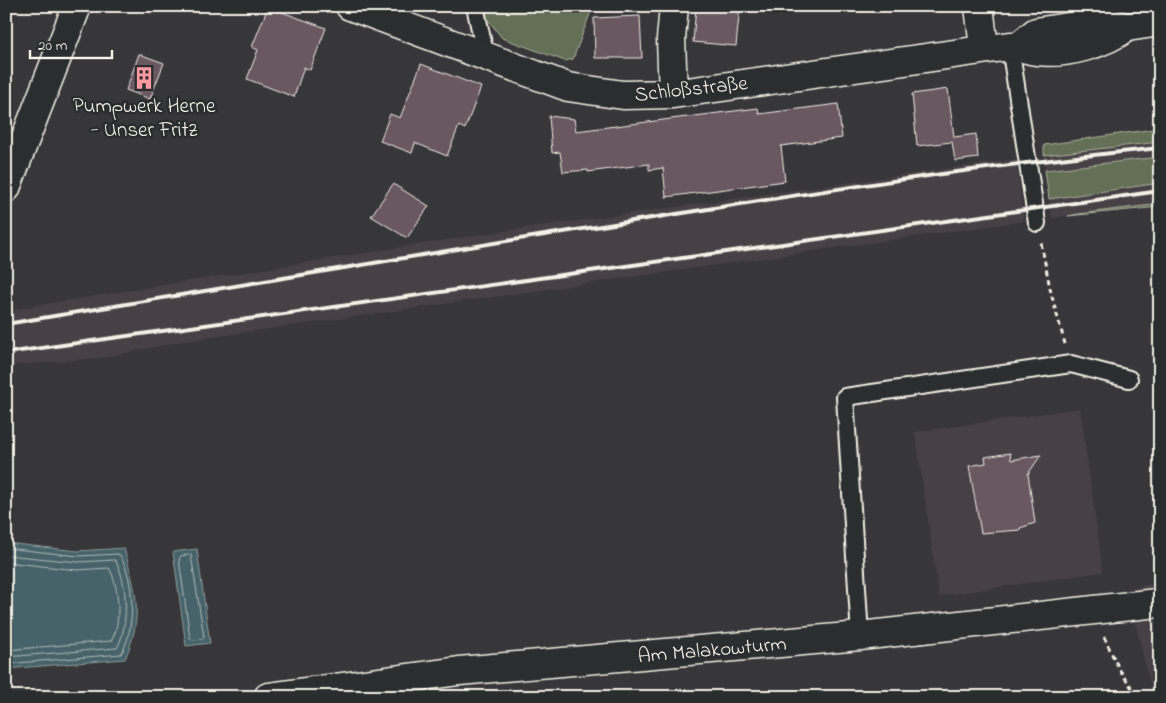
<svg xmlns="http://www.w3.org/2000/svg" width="1166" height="703" viewBox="0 0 1166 703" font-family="'Indie Flower',sans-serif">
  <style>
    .built { fill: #464044 }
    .green { fill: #646f56; stroke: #acb09f }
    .water { fill: #47646b; stroke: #8c9c9d }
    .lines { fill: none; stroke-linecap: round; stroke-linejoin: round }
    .shore { stroke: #afb9b6; stroke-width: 1 }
    .building { fill: #6a5860; stroke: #f4f1e8 }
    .service-casing { stroke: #f4f1e8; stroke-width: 20 }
    .minor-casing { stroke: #f4f1e8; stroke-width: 31 }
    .path { stroke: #f4f1e8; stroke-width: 3; stroke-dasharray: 5 4; stroke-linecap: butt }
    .service { stroke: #2a2d2e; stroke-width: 16 }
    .minor { stroke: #2a2d2e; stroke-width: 28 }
    .rail { stroke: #f4f1e8; stroke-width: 4 }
    .labels { text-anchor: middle; stroke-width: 5; stroke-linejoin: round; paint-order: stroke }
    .street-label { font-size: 21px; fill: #f4f1e8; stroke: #2a2d2e }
    .poi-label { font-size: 21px; fill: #f4f1e8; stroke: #2a2d2e }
  </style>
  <rect width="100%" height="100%" fill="#373638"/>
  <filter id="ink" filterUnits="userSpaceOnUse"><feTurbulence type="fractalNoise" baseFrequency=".02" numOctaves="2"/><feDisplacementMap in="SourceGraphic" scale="10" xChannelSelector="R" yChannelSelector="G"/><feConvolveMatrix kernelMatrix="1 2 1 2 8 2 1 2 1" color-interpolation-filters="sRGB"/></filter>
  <g filter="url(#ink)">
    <path class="built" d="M 1160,142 L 1160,157 L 1045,170 L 1044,155 Z
      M 1016,159 L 1024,221 L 178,342 L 102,358 L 6,366 L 6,312 L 26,307 L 496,232 Z
      M 1160,183 L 1160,204 L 1052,218 L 1049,199 Z
      M 1080,408 L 1103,572 L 939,596 L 915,432 Z
      M 1160,582 L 1160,697 L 1153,697 L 1127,589 Z"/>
    <path class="green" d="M 451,6 L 593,6 L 573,59 L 565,61 L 502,38 L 489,21 Z
      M 1160,128 L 1160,142 L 1044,155 L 1044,145 Z
      M 1160,157 L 1160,183 L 1049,199 L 1045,170 Z
      M 1160,204 L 1160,207 L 1068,216 L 1078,214 Z"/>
    <path class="water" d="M 6,543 L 78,551 L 124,548 C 136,592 144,615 125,659 L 6,669 Z
      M 197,549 L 210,643 L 186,646 L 173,552 Z"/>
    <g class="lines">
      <path class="shore" d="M 6,548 L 78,556 L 119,554 C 135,578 136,630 121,654 L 6,664
        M 6,555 L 78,562 L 115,560 C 128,581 129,627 117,648 L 6,657
        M 191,555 L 204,637 L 203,639 L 193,640 L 190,638 L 179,559 L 181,556 Z
        M 6,562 L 77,570 L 109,568 C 119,584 122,625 111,641 L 6,650"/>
    </g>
    <path class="building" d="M 696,6 L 740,6 L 736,46 L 693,42 Z
      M 268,7 L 326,28 L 310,70 L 304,67 L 294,97 L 247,79 L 258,50 L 252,47 Z
      M 640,16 L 642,58 L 595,58 L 594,18 Z
      M 139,54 L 164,63 L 150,99 L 126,90 Z
      M 421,64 L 481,87 L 465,129 L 459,126 L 447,156 L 415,143 L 412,153 L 380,141 L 390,114 L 400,118 Z
      M 948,89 L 954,137 L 976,134 L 978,158 L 955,161 L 952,142 L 917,146 L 912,94 Z
      M 838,104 L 842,138 L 781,146 L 785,181 L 666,197 L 663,168 L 649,170 L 649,164 L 588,172 L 588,170 L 563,172 L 560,152 L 552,153 L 549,116 L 574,119 L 576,131 L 758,108 L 759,114 Z
      M 393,184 L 429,206 L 407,238 L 371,216 Z
      M 1010,453 L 1011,460 L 1041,455 L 1028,474 L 1035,523 L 1020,528 L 1020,530 L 981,533 L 969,466 L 986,463 L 985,457 Z"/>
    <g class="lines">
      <defs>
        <path id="service" d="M 475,6 L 486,58
          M 1010,46 L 1037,223
          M 860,636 L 845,397 L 1071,364 L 1129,379"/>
        <path id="minor" d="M 350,6 L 568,87 L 623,95 L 673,94 L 1010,46 C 1020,46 1027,50 1037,51 C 1066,55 1104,44 1127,27
          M 979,6 L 984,48
          M 1019,46 L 1036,32 L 1087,24 L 1111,23 L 1127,27 L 1160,22
          M 673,94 L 671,39 L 674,6
          M 6,188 L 77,6
          M 268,697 L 459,671 L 860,636 L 1157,603"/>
      </defs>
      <use href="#service" class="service-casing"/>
      <use href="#minor" class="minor-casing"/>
      <path class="path" d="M 1041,243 L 1051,293 L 1065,344
        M 1104,637 L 1119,669 L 1138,697"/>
      <use href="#service" class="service"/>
      <use href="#minor" class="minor"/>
      <path class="rail" d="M 6,324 C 208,289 411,256 614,224 C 795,195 977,166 1160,148
        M 6,353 L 1160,191"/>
    </g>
  </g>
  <defs>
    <symbol id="building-bare" viewBox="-9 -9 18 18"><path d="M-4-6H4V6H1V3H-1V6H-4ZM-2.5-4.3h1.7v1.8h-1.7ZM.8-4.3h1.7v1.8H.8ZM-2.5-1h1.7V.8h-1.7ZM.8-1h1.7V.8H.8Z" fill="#ff9aa2" stroke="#2a2d2e" stroke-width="2.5" paint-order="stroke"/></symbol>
  </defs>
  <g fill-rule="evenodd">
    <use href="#building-bare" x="128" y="62" width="32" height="32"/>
  </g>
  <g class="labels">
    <g class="street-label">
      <text transform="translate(691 88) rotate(-6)" y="7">Schloßstraße</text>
      <text transform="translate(712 649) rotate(-5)" y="7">Am Malakowturm</text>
    </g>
    <g class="poi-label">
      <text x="144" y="112">Pumpwerk Herne<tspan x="144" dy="24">- Unser Fritz</tspan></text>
    </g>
  </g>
  <rect width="1166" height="703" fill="none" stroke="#2a2d2e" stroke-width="25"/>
  <rect x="12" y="12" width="1141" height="678" fill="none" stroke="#f4f1e8" stroke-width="2" filter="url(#ink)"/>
  <path d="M30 50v8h82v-8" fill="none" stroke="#f4f1e8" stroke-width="2.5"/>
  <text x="38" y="50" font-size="15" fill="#f4f1e8" stroke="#2a2d2e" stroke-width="4" paint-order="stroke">20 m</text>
</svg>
